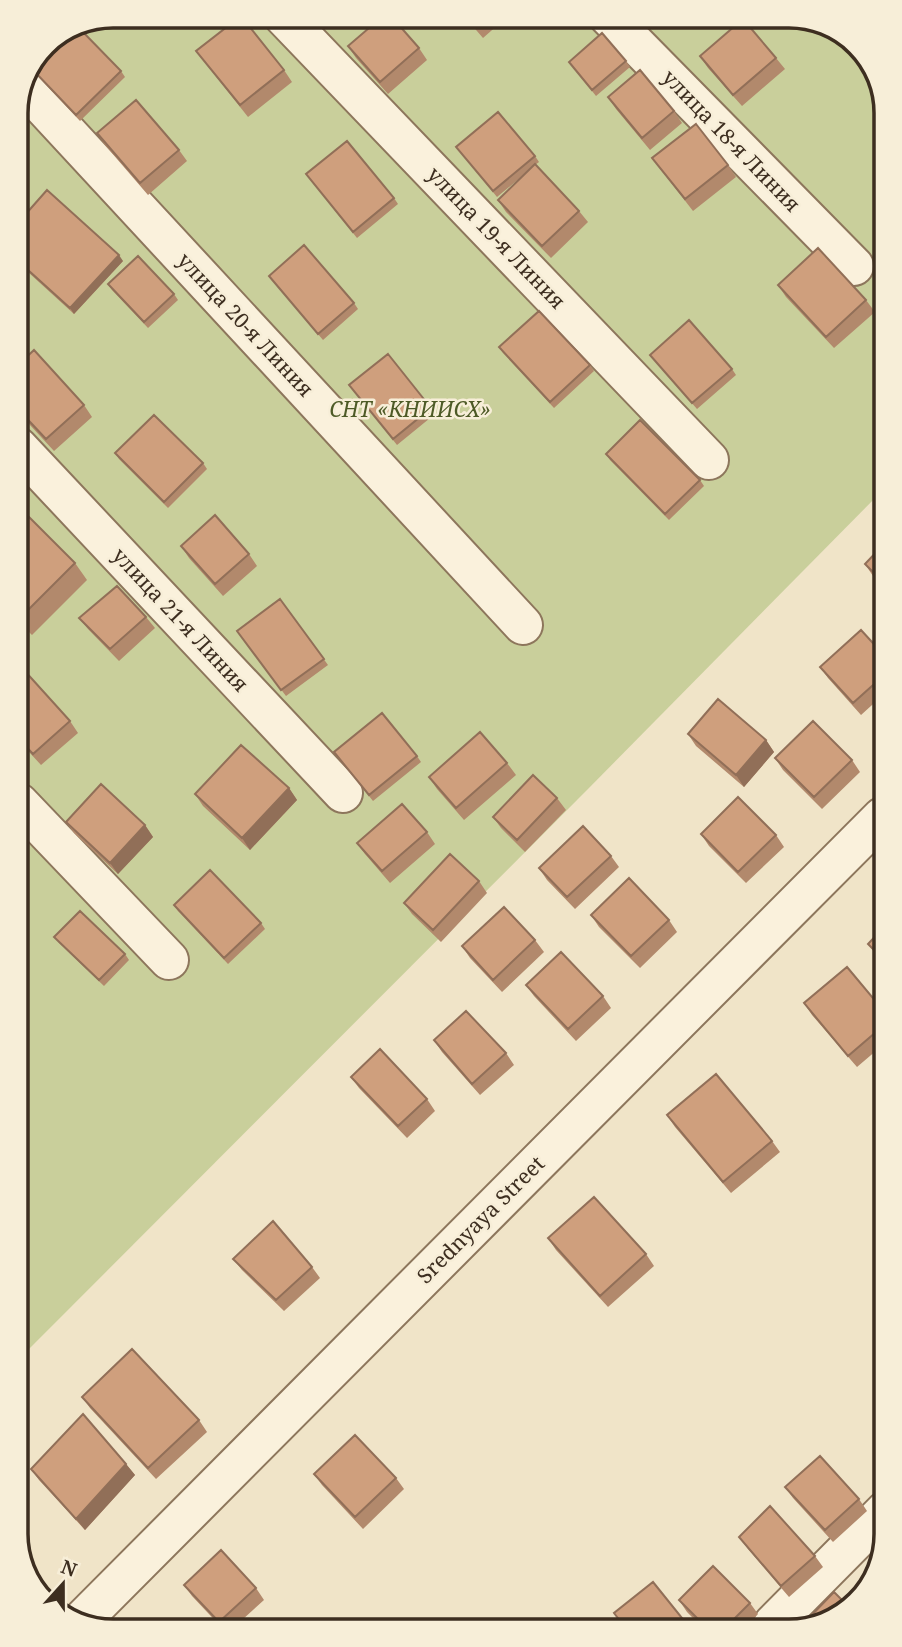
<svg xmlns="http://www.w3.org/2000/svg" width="902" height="1647" viewBox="0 0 902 1647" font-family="'Noto Serif',serif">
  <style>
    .green { fill: #c9cf9b }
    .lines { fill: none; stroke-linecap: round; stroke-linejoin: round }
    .minor-casing { stroke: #8d765c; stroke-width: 42 }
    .minor { stroke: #faf1dc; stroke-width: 38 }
    .wall { fill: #b2896c }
    .shaded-wall { fill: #916f58 }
    .building { fill: #cf9f7d; stroke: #916f58; stroke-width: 2 }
    .labels { text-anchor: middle; stroke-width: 5; stroke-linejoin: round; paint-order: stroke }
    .street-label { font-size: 21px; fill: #3d2e20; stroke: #f7eed8 }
    .park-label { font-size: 21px; font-style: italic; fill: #4d5a26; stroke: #f7eed8 }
    .rim { fill: none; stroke: #3d2e20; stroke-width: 3.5 }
  </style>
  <rect width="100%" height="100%" fill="#f0e4c8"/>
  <path class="green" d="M 113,16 L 796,16 L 848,36 L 879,75 L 881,492 L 586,791 L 22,1356 L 16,107 L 44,44 Z"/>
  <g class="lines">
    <defs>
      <path id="minor" d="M 283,16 L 709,460
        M 608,16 L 854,266
        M 25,87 L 523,625
        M 18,447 L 343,793
        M 19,803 L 169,960
        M 80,1622 L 882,817
        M 773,1624 L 886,1510"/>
    </defs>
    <use href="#minor" class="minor-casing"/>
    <use href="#minor" class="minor"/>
  </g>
  <path class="wall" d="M 161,16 L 176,16 L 168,23 Z
    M 464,16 L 508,16 L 483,38 Z
    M 807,20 L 819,24 L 815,28 Z
    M 348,46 L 419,48 L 427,60 L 388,94 L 356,58 Z
    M 196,51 L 284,70 L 292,82 L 248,117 Z
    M 854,53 L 879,75 L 879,80 L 862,64 Z
    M 700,56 L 776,58 L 785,69 L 742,106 L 708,68 Z
    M 626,61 L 630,67 L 596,96 L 569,62 Z
    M 32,70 L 121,71 L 125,77 L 80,121 Z
    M 608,97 L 674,111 L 682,123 L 650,150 L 616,109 Z
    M 97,133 L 179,150 L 187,161 L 148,195 L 105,145 Z
    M 456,147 L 535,156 L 539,162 L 535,165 L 579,211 L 588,222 L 551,258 L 506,212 L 498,200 L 526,173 L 497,197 Z
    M 16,148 L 27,161 L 16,170 Z
    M 652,158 L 728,165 L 736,177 L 693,211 Z
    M 306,174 L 394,198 L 398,204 L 357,238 Z
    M 17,224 L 123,261 L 74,314 L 17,262 Z
    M 269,276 L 354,303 L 358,309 L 323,340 Z
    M 108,284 L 174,294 L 178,300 L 148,328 L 112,290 Z
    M 778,285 L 866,300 L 875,312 L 834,348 L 786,297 Z
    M 499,347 L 590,365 L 594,371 L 554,408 L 503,353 Z
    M 650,355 L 732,369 L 736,375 L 697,409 Z
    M 17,366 L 84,405 L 92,417 L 54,451 L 17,411 Z
    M 354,391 L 431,408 L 435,414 L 397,445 Z
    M 115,453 L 203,463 L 207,469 L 168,508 L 119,459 Z
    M 606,454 L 700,480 L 704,486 L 669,520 L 610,460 Z
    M 18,516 L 75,563 L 87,580 L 32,635 L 19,622 Z
    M 181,546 L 249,554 L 257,566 L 223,596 L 189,558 Z
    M 881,547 L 881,584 L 873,576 L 865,564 Z
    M 280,599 L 328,665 L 286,696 L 237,631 Z
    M 146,617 L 155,628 L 119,661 L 88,629 L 79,618 Z
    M 882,653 L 882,696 L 861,715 L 828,678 L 820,667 Z
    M 19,672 L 70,721 L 78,733 L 41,765 L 19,741 Z
    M 688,734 L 766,740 L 774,752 L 744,787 L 696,746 Z
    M 334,752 L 417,756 L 421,762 L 373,801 Z
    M 775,758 L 852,760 L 860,772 L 822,809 L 783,770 Z
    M 507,763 L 516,775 L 464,820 L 437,789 L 429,777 Z
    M 289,788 L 297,800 L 250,850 L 203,806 L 195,794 Z
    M 557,798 L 566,810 L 525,852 L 501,828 L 493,817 Z
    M 66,822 L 145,825 L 153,837 L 118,874 L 74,833 Z
    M 427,832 L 435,844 L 390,883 L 365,854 L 357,843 Z
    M 701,834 L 776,835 L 784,847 L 746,883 L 709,846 Z
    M 611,856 L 619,867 L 575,909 L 547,880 L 539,868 Z
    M 479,881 L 487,893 L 441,942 L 412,914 L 404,903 Z
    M 174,905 L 261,923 L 265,929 L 228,964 L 178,911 Z
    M 591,915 L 669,920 L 677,932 L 640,968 L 599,927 Z
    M 883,928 L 883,964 L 868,944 Z
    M 54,937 L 125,954 L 129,960 L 104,986 L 59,943 Z
    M 535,940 L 544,952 L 502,992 L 470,958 L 462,946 Z
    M 526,985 L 603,996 L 611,1008 L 576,1041 L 534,996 Z
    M 804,1003 L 883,1010 L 884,1044 L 857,1067 L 812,1015 Z
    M 434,1040 L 506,1053 L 514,1065 L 480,1095 L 442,1052 Z
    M 21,1060 L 28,1071 L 21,1077 Z
    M 351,1077 L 427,1099 L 435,1111 L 407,1138 L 359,1088 Z
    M 667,1115 L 772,1141 L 780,1152 L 731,1193 L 675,1127 Z
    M 548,1238 L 646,1254 L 654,1266 L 608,1307 L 556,1250 Z
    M 233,1259 L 312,1267 L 320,1278 L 284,1311 L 242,1270 Z
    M 82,1397 L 199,1420 L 207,1432 L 156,1479 L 90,1408 Z
    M 126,1464 L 135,1475 L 85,1530 L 39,1480 L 31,1469 Z
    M 314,1474 L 396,1478 L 404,1489 L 363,1529 L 322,1485 Z
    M 785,1487 L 859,1499 L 867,1511 L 833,1542 L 793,1498 Z
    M 739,1537 L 815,1556 L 823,1567 L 789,1597 L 748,1549 Z
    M 184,1585 L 256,1588 L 264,1600 L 231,1630 L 224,1630 L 192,1596 Z
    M 679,1600 L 750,1603 L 758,1614 L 748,1625 L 700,1625 L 687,1612 Z"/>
  <path class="shaded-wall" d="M 119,255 L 123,261 L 74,314 L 70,308 Z
    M 766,740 L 774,752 L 744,787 L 736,775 Z
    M 289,788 L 297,800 L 250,850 L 242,838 Z
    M 145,825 L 153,837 L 118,874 L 110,863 Z
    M 126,1464 L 135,1475 L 85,1530 L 76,1519 Z"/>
  <path class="building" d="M 241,16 L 284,70 L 240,105 L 196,51 Z
    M 383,16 L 391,16 L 419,48 L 380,82 L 348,46 Z
    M 466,16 L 487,16 L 475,26 Z
    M 743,19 L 776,58 L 733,95 L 700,56 Z
    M 80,29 L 121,71 L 76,115 L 33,70 L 36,63 L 64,36 Z
    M 602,33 L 626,61 L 592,90 L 569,62 Z
    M 858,48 L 879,75 L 879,77 L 854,53 Z
    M 640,70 L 674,111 L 642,138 L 608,97 Z
    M 136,100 L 179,150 L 140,183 L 97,133 Z
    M 498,112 L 535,156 L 493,191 L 456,147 Z
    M 696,124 L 728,165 L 685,199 L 652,158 Z
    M 347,141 L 394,198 L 353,232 L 306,174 Z
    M 16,148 L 22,155 L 16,161 Z
    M 535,164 L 579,211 L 542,246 L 498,200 Z
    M 47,190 L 119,255 L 70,308 L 17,260 L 17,224 Z
    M 304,245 L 354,303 L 318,334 L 269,276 Z
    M 818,248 L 866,300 L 826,337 L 778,285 Z
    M 138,256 L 174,294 L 144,322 L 108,284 Z
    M 539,311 L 590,365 L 550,402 L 499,347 Z
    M 689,320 L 732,369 L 692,403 L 650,355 Z
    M 34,350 L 84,405 L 46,439 L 17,408 L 17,366 Z
    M 388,354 L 431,408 L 393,439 L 349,385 Z
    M 154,415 L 203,463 L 164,502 L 115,453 Z
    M 640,420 L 700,480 L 665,514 L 606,454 Z
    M 23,511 L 75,563 L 20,618 L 18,617 L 18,516 Z
    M 215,515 L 249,554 L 215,584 L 181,546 Z
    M 881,547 L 881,580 L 865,564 Z
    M 117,586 L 146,617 L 110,649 L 79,618 Z
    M 280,599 L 324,659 L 281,690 L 237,631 Z
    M 861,630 L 882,653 L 882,677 L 853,703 L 820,667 Z
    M 23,669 L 70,721 L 33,754 L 19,739 L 19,672 Z
    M 718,699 L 766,740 L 736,775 L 688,734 Z
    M 382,713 L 417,756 L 369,795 L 334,752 Z
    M 813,721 L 852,760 L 814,797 L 775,758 Z
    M 480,732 L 507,763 L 456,808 L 429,777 Z
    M 241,745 L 289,788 L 242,838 L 195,794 Z
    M 533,775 L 557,798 L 517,840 L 493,817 Z
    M 101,784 L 145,825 L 110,863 L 66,822 Z
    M 738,797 L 776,835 L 738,872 L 701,834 Z
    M 402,804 L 427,832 L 382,871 L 357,843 Z
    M 583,826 L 611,856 L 567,897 L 539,868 Z
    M 450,854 L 479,881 L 433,930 L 404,903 Z
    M 210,870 L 261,923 L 224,958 L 174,905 Z
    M 629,878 L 669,920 L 631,956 L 591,915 Z
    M 504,907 L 535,940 L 493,980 L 462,946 Z
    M 80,911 L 125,954 L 99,980 L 54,937 Z
    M 883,928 L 883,959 L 868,944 Z
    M 561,952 L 603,996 L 568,1029 L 526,985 Z
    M 847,967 L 883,1010 L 883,1026 L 848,1056 L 804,1003 Z
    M 466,1011 L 506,1053 L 472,1084 L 434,1040 Z
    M 380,1049 L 427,1099 L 398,1126 L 351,1077 Z
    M 716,1074 L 772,1141 L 723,1182 L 667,1115 Z
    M 594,1197 L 646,1254 L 600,1296 L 548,1238 Z
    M 273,1221 L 312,1267 L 276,1300 L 233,1259 Z
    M 132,1349 L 199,1420 L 148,1468 L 82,1397 Z
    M 83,1414 L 126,1464 L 76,1519 L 31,1469 Z
    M 355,1435 L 396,1478 L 355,1517 L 314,1474 Z
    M 820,1456 L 859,1499 L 825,1530 L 785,1487 Z
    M 770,1506 L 815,1556 L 781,1586 L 739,1537 Z
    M 221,1550 L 256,1588 L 219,1622 L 184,1585 Z
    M 713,1566 L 750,1603 L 728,1625 L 704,1625 L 679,1600 Z
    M 653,1582 L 686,1623 L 683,1625 L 624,1626 L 614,1613 Z
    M 834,1592 L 848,1606 L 827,1624 L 803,1624 Z"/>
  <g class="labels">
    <g class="street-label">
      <text transform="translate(731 141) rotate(46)" y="7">улица 18-я Линия</text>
      <text transform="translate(496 238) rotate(46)" y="7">улица 19-я Линия</text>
      <text transform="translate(245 325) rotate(47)" y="7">улица 20-я Линия</text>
      <text transform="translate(180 620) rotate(47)" y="7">улица 21-я Линия</text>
      <text transform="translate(481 1220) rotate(-45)" y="7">Srednyaya Street</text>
    </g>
    <g class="park-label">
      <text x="410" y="417">СНТ «КНИИСХ»</text>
    </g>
  </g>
  <path d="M0 0H902V1647H0ZM113 28H789A85 85 0 0 1 874 113V1534A85 85 0 0 1 789 1619H113A85 85 0 0 1 28 1534V113A85 85 0 0 1 113 28Z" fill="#f7eed8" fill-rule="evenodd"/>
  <path class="rim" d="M113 28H789A85 85 0 0 1 874 113V1534A85 85 0 0 1 789 1619H113A85 85 0 0 1 28 1534V113A85 85 0 0 1 113 28Z"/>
  <g transform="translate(63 1584) rotate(21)" stroke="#f7eed8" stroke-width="5" paint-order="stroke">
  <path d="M0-5L12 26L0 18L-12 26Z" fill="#3d2e20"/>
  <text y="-10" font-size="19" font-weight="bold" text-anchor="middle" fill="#3d2e20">N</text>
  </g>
</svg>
